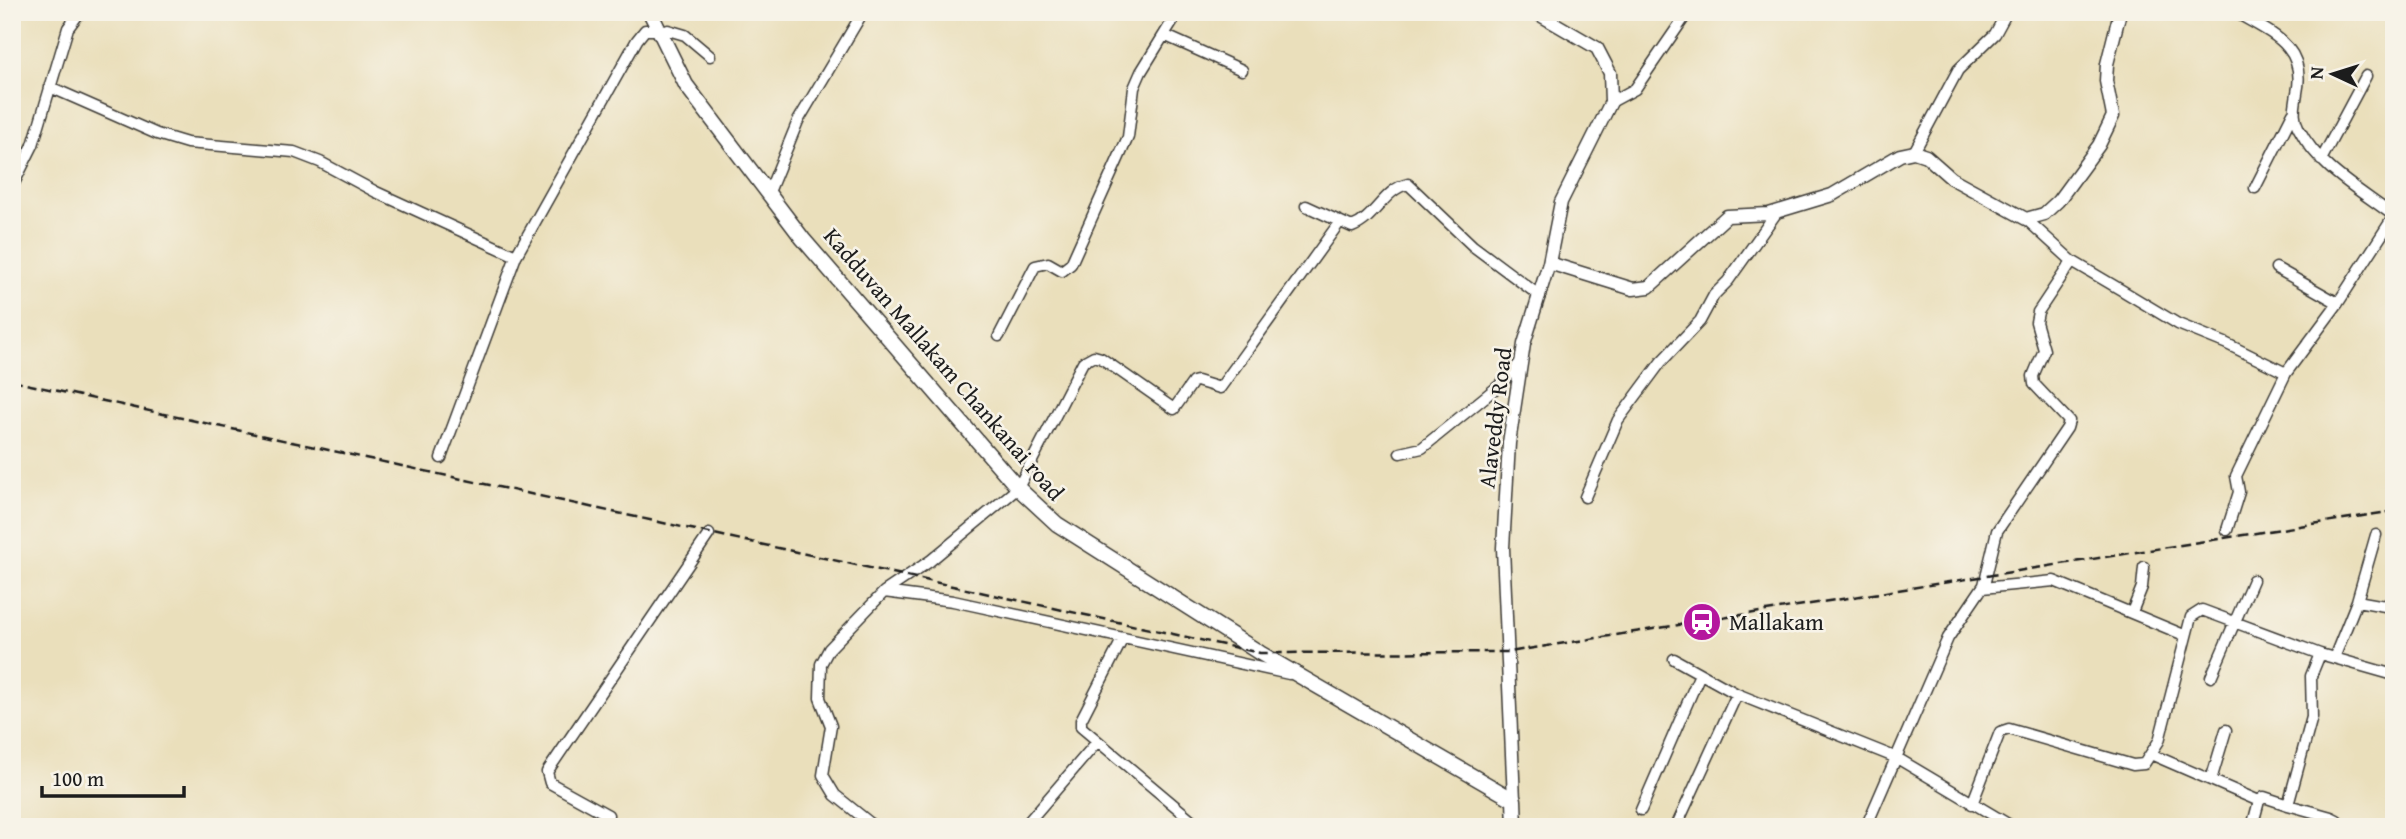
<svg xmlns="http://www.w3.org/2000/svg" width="2406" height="839" viewBox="0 0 2406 839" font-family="'Gentium Book Plus',serif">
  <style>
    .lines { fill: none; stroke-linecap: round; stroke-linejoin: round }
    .minor-casing { stroke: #3b3934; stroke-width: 13 }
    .tertiary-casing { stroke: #3b3934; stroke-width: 15 }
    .secondary-casing { stroke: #3b3934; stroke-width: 17 }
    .minor { stroke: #fff; stroke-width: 10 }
    .tertiary { stroke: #fff; stroke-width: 12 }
    .secondary { stroke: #fff; stroke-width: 14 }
    .rail { stroke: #1c1c1c; stroke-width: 2.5; stroke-dasharray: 10 5; stroke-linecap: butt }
    .labels { text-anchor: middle; stroke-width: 5; stroke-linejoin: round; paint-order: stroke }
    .street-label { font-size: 23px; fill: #1c1c1c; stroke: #f7f3e8 }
    .poi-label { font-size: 23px; fill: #1c1c1c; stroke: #f7f3e8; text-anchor: start }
  </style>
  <rect width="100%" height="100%" fill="#f7f3e8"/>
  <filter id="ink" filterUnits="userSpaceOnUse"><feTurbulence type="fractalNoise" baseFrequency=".0143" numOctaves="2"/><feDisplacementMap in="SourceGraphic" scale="14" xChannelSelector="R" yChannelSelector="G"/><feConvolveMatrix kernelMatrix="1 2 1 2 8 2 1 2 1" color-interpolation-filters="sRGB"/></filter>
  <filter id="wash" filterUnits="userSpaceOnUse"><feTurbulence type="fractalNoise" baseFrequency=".00686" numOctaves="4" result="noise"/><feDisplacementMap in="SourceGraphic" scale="28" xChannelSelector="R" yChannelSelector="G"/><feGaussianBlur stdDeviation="1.57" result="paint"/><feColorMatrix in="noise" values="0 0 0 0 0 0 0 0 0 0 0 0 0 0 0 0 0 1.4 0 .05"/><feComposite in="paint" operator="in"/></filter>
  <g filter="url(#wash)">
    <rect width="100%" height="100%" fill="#eadfbb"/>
  </g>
  <g filter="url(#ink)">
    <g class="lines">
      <defs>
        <path id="minor" d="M 2235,12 C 2270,33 2307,45 2297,93 C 2295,107 2292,116 2299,129 C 2319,168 2360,190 2394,216
          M 1164,35 L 1242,70
          M 662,38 L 668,30 L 685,35 L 710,56
          M 50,87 L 157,134 L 187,143 L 294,152 L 320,162 L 376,192 L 516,256
          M 1611,102 L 1635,89 L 1688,12
          M 1914,152 L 1958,70 L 1995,34 L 2007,12
          M 2321,160 L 2366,76
          M 12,187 L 33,145 L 68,28 L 80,12
          M 2255,188 L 2293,113
          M 769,192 L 798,121 L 863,12
          M 1306,206 L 1352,227 C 1375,219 1384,189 1408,184 L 1473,246 L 1540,296
          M 2388,211 L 2394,193
          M 2026,219 L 2072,261 L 2123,291 L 2178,324 L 2225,343 L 2286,373
          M 2276,268 L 2338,303
          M 999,336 L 1035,266 L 1048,263 L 1062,271 L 1071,264 L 1128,137 L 1134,88 L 1141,72 L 1178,12
          M 1400,453 L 1422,448 L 1501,384 L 1520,363
          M 441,458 L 516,256 L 637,40 L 645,30 L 658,30
          M 1585,497 L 1618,420 L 1661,362 L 1700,321 L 1714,295 L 1728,281 L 1777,212
          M 2227,530 L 2239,492 L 2236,476 L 2286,373 L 2338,303 L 2394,216
          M 1982,588 L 2054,581 L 2184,635
          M 884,592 L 953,601 L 1289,674
          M 2357,601 L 2385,606 L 2394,599
          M 2132,612 L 2142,587 L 2144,567
          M 1123,638 L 1081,720 L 1081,727 L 1200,827
          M 2334,658 L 2357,601 L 2376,535
          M 1674,659 L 1737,694 L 1897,758 L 2013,827
          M 2211,677 L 2253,580
          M 2153,755 L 2259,801
          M 2211,780 L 2226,730
          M 1972,804 L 2000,732 L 2009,729 L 2133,765 L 2144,764 L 2159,741 L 2191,617 L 2202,610 L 2320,654 L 2394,675
          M 2288,805 L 2331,817 L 2337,820 L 2334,827
          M 1641,810 L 1700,674
          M 602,827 L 608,815 L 550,783 L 547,772 L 709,534
          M 875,827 L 835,795 L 823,775 L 831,726 L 820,698 L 821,664 L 829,649 L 884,592 L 930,561 L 1018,488 L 1083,362 L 1094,356 L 1101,358 L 1174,409 L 1193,382 L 1197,381 L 1220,388 L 1339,223
          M 1024,827 L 1097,742
          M 1676,827 L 1737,694
          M 1866,827 L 1948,638 L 1984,585 L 1997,531 L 2067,428 L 2069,421 L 2034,384 L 2033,376 L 2044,350 L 2036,322 L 2038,312 L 2072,261
          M 2252,827 L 2259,801 L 2264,797 L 2288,805 L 2312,717 L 2311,676 L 2320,654"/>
        <path id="tertiary" d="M 1549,263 L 1633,289 L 1649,287 L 1727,216 L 1769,214 L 1832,195 L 1900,155 L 1914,152 L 1926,156 L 1951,178 L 2026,219 L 2044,214 L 2058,201 L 2099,145 L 2113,116 L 2106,81 L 2107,64 L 2120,12
          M 1514,800 L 1503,548 L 1509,443 L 1524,344 L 1549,263 L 1561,202 L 1611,102 L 1610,73 L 1597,48 L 1535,12"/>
        <path id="secondary" d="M 650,12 L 686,85 L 803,239 L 1018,488 L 1057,524 L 1260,653 L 1514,800 L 1515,827"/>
      </defs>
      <use href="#minor" class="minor-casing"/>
      <use href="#tertiary" class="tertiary-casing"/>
      <use href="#secondary" class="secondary-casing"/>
      <use href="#minor" class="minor"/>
      <use href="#tertiary" class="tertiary"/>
      <use href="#secondary" class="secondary"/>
      <path class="rail" d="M 12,381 L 1260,653 L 1509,652 L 2394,511"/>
    </g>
  </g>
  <defs>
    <symbol id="station-disc" viewBox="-11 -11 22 22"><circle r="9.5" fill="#b5179e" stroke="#f7f3e8"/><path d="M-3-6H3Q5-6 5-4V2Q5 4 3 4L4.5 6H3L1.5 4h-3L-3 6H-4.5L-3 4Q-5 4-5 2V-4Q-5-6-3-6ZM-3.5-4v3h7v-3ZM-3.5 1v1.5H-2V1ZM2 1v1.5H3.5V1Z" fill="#fff"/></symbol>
  </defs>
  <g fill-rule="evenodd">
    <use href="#station-disc" x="1680" y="600" width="44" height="44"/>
  </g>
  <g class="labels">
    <g class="street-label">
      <text transform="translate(944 364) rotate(49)" y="8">Kadduvan Mallakam Chankanai road</text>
      <text transform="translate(1495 418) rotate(-83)" y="8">Alaveddy Road</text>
    </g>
    <g class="poi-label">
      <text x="1729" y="630">Mallakam</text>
    </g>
  </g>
  <rect width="2406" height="839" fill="none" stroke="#f7f3e8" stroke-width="42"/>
  <g transform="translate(2333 74) rotate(274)" stroke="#f7f3e8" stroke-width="5" paint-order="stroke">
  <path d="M0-5L12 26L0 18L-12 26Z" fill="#1c1c1c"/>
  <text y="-10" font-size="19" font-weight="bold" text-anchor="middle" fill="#1c1c1c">N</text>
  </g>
  <path d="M42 786v10h142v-10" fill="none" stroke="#1c1c1c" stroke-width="3.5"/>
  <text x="52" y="786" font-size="21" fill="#1c1c1c" stroke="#f7f3e8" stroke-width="5" paint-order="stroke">100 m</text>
</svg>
